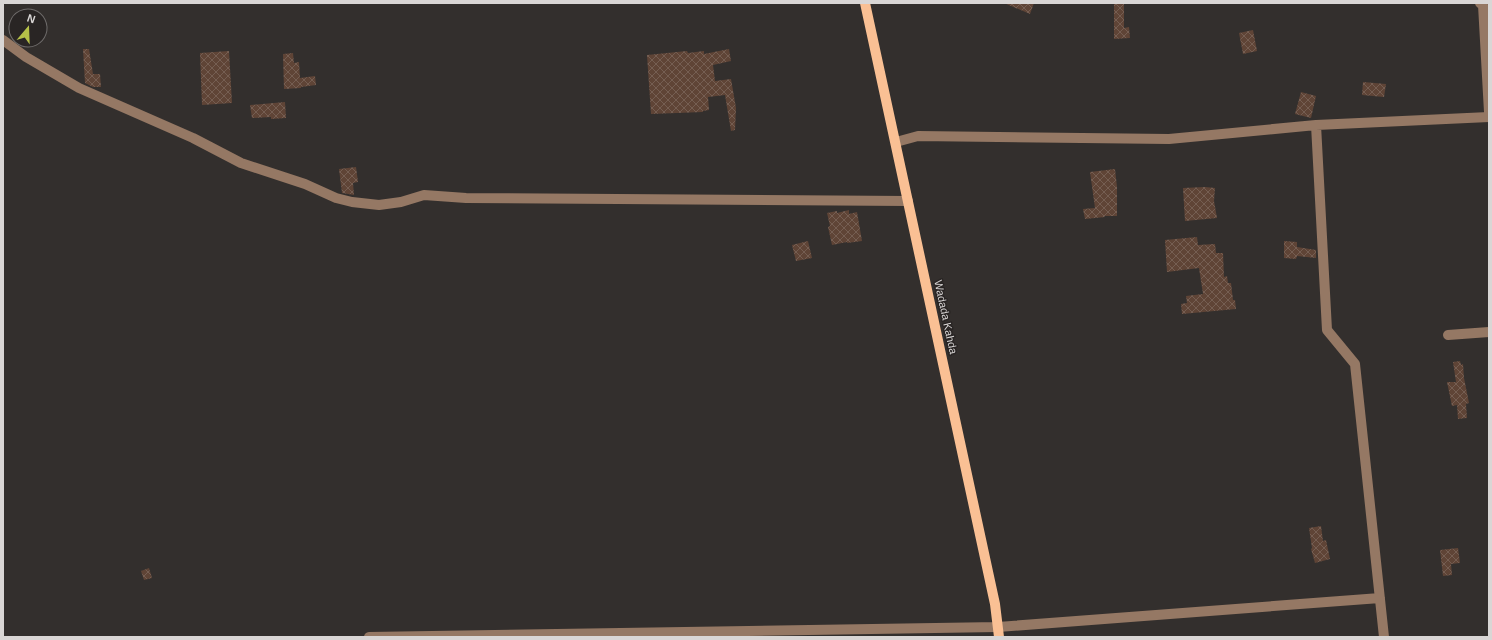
<svg xmlns="http://www.w3.org/2000/svg" width="1492" height="640" viewBox="0 0 1492 640" font-family="Arial,sans-serif">
  <style>
    .building { fill: url(#building-cross-hatch) }
    .lines { fill: none; stroke-linecap: round; stroke-linejoin: round }
    .minor { stroke: #957864; stroke-width: 10 }
    .major { stroke: #fac094; stroke-width: 10 }
    .labels { text-anchor: middle; stroke-width: 3; stroke-linejoin: round; paint-order: stroke }
    .street-label { font-size: 11px; fill: #d9d6d5; stroke: #292524 }
  </style>
  <defs>
    <pattern id="building-cross-hatch" width="8" height="8" patternUnits="userSpaceOnUse"><rect width="8" height="8" fill="#5f4436"/><path d="M0 0l8 8M0 8l8-8" fill="none" stroke="#755e52"/></pattern>
  </defs>
  <rect width="100%" height="100%" fill="#332f2d"/>
  <path class="building" d="M 1004,3 L 1034,3 L 1030,14 Z
    M 1114,3 L 1124,3 L 1124,28 L 1129,27 L 1130,38 L 1114,39 Z
    M 1253,30 L 1257,51 L 1243,54 L 1239,33 Z
    M 83,49 L 89,49 L 93,74 L 100,74 L 101,87 L 93,87 L 85,83 Z
    M 729,49 L 731,61 L 713,65 L 715,81 L 731,79 L 736,108 L 735,130 L 731,131 L 725,95 L 708,97 L 709,110 L 703,111 L 703,112 L 651,114 L 647,55 L 687,51 L 688,53 L 704,51 L 704,54 Z
    M 229,51 L 232,103 L 202,105 L 200,53 Z
    M 293,53 L 294,63 L 299,62 L 300,78 L 315,76 L 316,85 L 301,87 L 301,88 L 284,89 L 283,54 Z
    M 1363,82 L 1386,84 L 1384,97 L 1362,95 Z
    M 1301,92 L 1316,96 L 1311,118 L 1295,114 Z
    M 285,102 L 286,118 L 271,119 L 271,117 L 252,118 L 250,105 Z
    M 356,167 L 358,182 L 353,183 L 354,195 L 342,193 L 339,169 Z
    M 1115,169 L 1117,187 L 1117,216 L 1104,216 L 1105,217 L 1085,219 L 1083,209 L 1095,208 L 1090,172 Z
    M 1205,187 L 1215,188 L 1214,201 L 1217,218 L 1185,221 L 1183,188 Z
    M 849,210 L 849,214 L 857,212 L 862,241 L 847,243 L 847,242 L 832,245 L 828,227 L 830,226 L 827,213 L 837,211 L 837,213 Z
    M 1197,237 L 1198,245 L 1215,244 L 1216,253 L 1223,253 L 1224,277 L 1227,276 L 1228,283 L 1231,283 L 1233,300 L 1235,300 L 1236,309 L 1182,314 L 1181,304 L 1187,303 L 1186,296 L 1203,294 L 1199,268 L 1167,272 L 1165,240 Z
    M 808,241 L 812,258 L 796,261 L 792,245 Z
    M 1284,241 L 1297,242 L 1297,247 L 1316,250 L 1316,258 L 1297,256 L 1296,259 L 1284,258 Z
    M 1460,361 L 1461,365 L 1463,364 L 1464,378 L 1469,403 L 1466,404 L 1467,418 L 1458,419 L 1457,405 L 1452,406 L 1447,382 L 1456,382 L 1453,362 Z
    M 1321,526 L 1323,541 L 1326,540 L 1330,559 L 1315,563 L 1311,549 L 1312,548 L 1309,528 Z
    M 1458,548 L 1460,563 L 1451,564 L 1452,575 L 1443,576 L 1440,550 Z
    M 149,568 L 152,578 L 144,580 L 141,571 Z"/>
  <g class="lines">
    <path class="minor" d="M 1480,3 L 1483,5 L 1489,112
      M 3,40 L 26,57 L 79,88 L 193,138 L 241,163 L 305,184 L 336,198 L 352,202 L 379,205 L 401,202 L 424,195 L 466,198 L 908,201
      M 1316,125 L 1327,330 L 1355,364 L 1384,637
      M 896,142 L 918,136 L 1169,139 L 1316,125 L 1489,117
      M 1448,335 L 1489,332
      M 369,637 L 998,627 L 1380,598"/>
    <path class="major" d="M 865,3 L 995,604 L 999,637"/>
  </g>
  <g class="labels">
    <g class="street-label">
      <text transform="translate(946 317) rotate(78)" y="4">Wadada Kahda</text>
    </g>
  </g>
  <rect width="1492" height="640" fill="none" stroke="#d9d6d5" stroke-width="8"/>
  <g transform="translate(28 28) rotate(19)"><circle r="19" fill="#292524" stroke="#6f6c6b"/>
  <path d="M0-3L7 15L0 10L-7 15Z" fill="#b6c148"/>
  <text y="-6" font-size="11" font-weight="bold" text-anchor="middle" fill="#d9d6d5">N</text>
  </g>
</svg>
